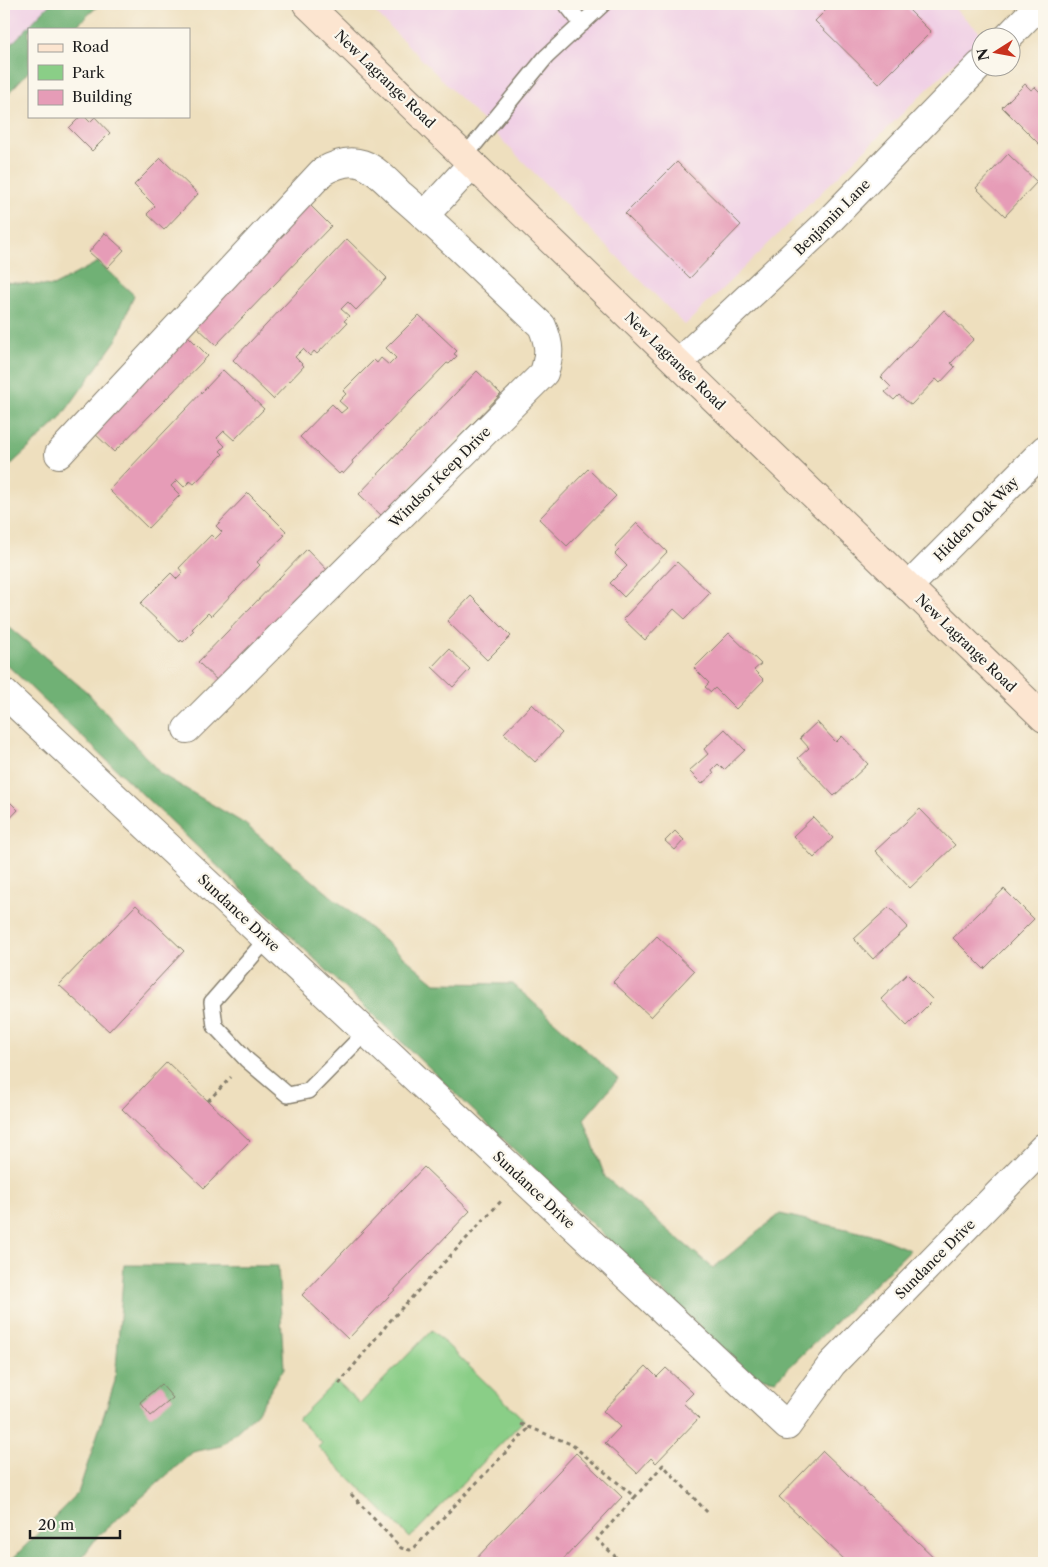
<svg xmlns="http://www.w3.org/2000/svg" width="1048" height="1567" viewBox="0 0 1048 1567" font-family="'Libre Caslon Text',serif">
  <style>
    .built { fill: #f0d0e5 }
    .green { fill: #8ace87; stroke: #537552 }
    .forest { fill: #6fb174; stroke: #466648 }
    .building { fill: #e69cb7 }
    .lines { fill: none; stroke-linecap: round; stroke-linejoin: round }
    .lane-casing { stroke: #857e6d; stroke-width: 18 }
    .street-casing { stroke: #857e6d; stroke-width: 30 }
    .secondary-casing { stroke: #857e6d; stroke-width: 30 }
    .path { stroke: #857e6d; stroke-width: 3; stroke-dasharray: 4 4; stroke-linecap: butt }
    .lane { stroke: #fff; stroke-width: 15 }
    .street { stroke: #fff; stroke-width: 28 }
    .secondary { stroke: #fce5d0; stroke-width: 28 }
    .labels { text-anchor: middle; stroke-width: 4.5; stroke-linejoin: round; paint-order: stroke }
    .street-label { font-size: 14px; fill: #1c1c1c; stroke: #fbf7ec }
  </style>
  <rect width="100%" height="100%" fill="#fbf7ec"/>
  <filter id="ink" filterUnits="userSpaceOnUse"><feTurbulence type="fractalNoise" baseFrequency=".02" numOctaves="2"/><feDisplacementMap in="SourceGraphic" scale="10" xChannelSelector="R" yChannelSelector="G"/><feConvolveMatrix kernelMatrix="1 2 1 2 8 2 1 2 1" color-interpolation-filters="sRGB"/></filter>
  <filter id="wash" filterUnits="userSpaceOnUse"><feTurbulence type="fractalNoise" baseFrequency=".0096" numOctaves="4" result="noise"/><feDisplacementMap in="SourceGraphic" scale="20" xChannelSelector="R" yChannelSelector="G"/><feGaussianBlur stdDeviation="1.12" result="paint"/><feColorMatrix in="noise" values="0 0 0 0 0 0 0 0 0 0 0 0 0 0 0 0 0 1.4 0 .05"/><feComposite in="paint" operator="in"/></filter>
  <g filter="url(#wash)">
    <rect width="100%" height="100%" fill="#eedfbe"/>
    <path class="built" d="M 4,4 L 50,4 L 4,52 Z
      M 367,4 L 950,4 L 983,35 L 685,325 Z"/>
    <path class="green" d="M 432,1330 L 524,1420 L 410,1538 L 318,1447 L 322,1443 L 298,1419 L 336,1381 L 360,1404 Z"/>
    <path class="forest" d="M 50,4 L 100,4 L 73,29 L 29,29 L 29,71 L 4,98 L 4,52 Z
      M 98,262 L 134,295 L 117,339 L 59,420 L 4,471 L 4,282 L 53,286 Z
      M 4,623 L 87,692 L 161,774 L 245,824 L 435,983 L 513,984 L 618,1079 L 584,1119 L 605,1177 L 713,1268 L 780,1214 L 877,1236 L 910,1250 L 776,1380 L 751,1376 L 4,662 Z
      M 124,1265 L 278,1266 L 284,1368 L 257,1413 L 221,1446 L 193,1452 L 98,1536 L 78,1563 L 8,1563 L 78,1493 L 115,1381 Z"/>
    <g id="blocks">
      <path class="building" d="M 832,4 L 903,4 L 931,32 L 879,84 L 815,21 Z
        M 1025,84 L 1031,90 L 1035,87 L 1044,96 L 1044,149 L 1002,107 Z
        M 81,116 L 84,116 L 90,122 L 95,117 L 110,133 L 92,151 L 69,128 Z
        M 1008,154 L 1037,182 L 1005,216 L 976,188 Z
        M 161,158 L 198,194 L 164,230 L 147,214 L 155,206 L 134,185 Z
        M 677,162 L 741,225 L 690,278 L 625,214 Z
        M 308,203 L 331,226 L 216,345 L 193,323 Z
        M 105,233 L 124,250 L 107,268 L 89,252 Z
        M 347,239 L 387,278 L 356,310 L 348,302 L 341,309 L 349,316 L 344,321 L 347,323 L 317,354 L 314,351 L 310,356 L 303,349 L 295,357 L 304,366 L 273,399 L 233,360 Z
        M 944,310 L 974,339 L 951,363 L 955,367 L 940,383 L 936,379 L 911,405 L 899,395 L 894,400 L 885,392 L 891,387 L 881,377 Z
        M 419,315 L 457,351 L 454,354 L 457,356 L 449,364 L 447,363 L 352,461 L 353,463 L 343,474 L 341,472 L 339,474 L 300,437 L 332,404 L 341,413 L 347,408 L 339,401 L 346,394 L 343,391 L 374,360 L 377,363 L 381,358 L 389,365 L 396,358 L 386,348 Z
        M 185,333 L 208,356 L 114,452 L 91,430 Z
        M 223,370 L 264,409 L 234,440 L 224,431 L 217,438 L 225,446 L 220,451 L 223,454 L 194,484 L 190,481 L 184,487 L 177,480 L 171,486 L 180,495 L 148,528 L 109,490 Z
        M 477,371 L 501,394 L 383,517 L 359,494 Z
        M 588,469 L 616,496 L 567,546 L 539,519 Z
        M 248,493 L 286,531 L 283,534 L 285,535 L 257,562 L 260,565 L 211,616 L 208,613 L 192,629 L 194,631 L 183,642 L 181,640 L 180,642 L 140,604 L 171,573 L 177,579 L 183,573 L 179,568 L 211,535 L 215,539 L 222,532 L 216,526 Z
        M 637,523 L 667,552 L 624,597 L 610,583 L 627,566 L 615,554 L 619,550 L 615,546 Z
        M 307,549 L 330,573 L 222,685 L 198,662 Z
        M 677,562 L 710,593 L 685,619 L 674,609 L 645,640 L 623,619 Z
        M 471,596 L 511,636 L 487,660 L 447,621 Z
        M 729,633 L 761,664 L 754,670 L 764,680 L 736,709 L 715,688 L 711,692 L 705,687 L 709,683 L 694,668 Z
        M 449,649 L 470,669 L 453,687 L 432,667 Z
        M 532,704 L 562,733 L 535,762 L 504,733 Z
        M 817,722 L 836,742 L 842,736 L 868,764 L 834,796 L 798,758 L 809,748 L 800,738 Z
        M 725,729 L 745,750 L 724,770 L 718,764 L 712,770 L 714,773 L 702,784 L 689,771 L 708,754 L 704,749 Z
        M 4,796 L 18,810 L 4,825 Z
        M 920,809 L 955,845 L 910,888 L 875,851 Z
        M 813,817 L 833,838 L 814,858 L 793,836 Z
        M 675,831 L 684,840 L 675,850 L 665,841 Z
        M 1004,889 L 1034,919 L 984,969 L 953,938 Z
        M 136,905 L 184,951 L 109,1031 L 59,985 Z
        M 889,907 L 908,927 L 873,959 L 854,939 Z
        M 657,936 L 694,971 L 651,1017 L 613,982 Z
        M 907,974 L 933,1000 L 907,1026 L 881,999 Z
        M 167,1062 L 250,1141 L 204,1188 L 122,1109 Z
        M 424,1167 L 470,1211 L 348,1339 L 302,1295 Z
        M 646,1366 L 657,1377 L 666,1368 L 693,1393 L 683,1403 L 699,1418 L 656,1463 L 651,1458 L 637,1473 L 605,1443 L 620,1427 L 603,1411 Z
        M 161,1384 L 173,1398 L 151,1416 L 140,1402 Z
        M 823,1451 L 940,1563 L 848,1563 L 779,1497 Z
        M 576,1453 L 622,1497 L 560,1563 L 472,1563 Z"/>
    </g>
  </g>
  <g filter="url(#ink)">
    <use href="#blocks" fill-opacity="0" stroke="#857e6d" stroke-width="1"/>
    <g class="lines">
      <defs>
        <path id="lane" d="M 566,4 L 582,24
          M 465,156 L 546,57 L 603,4
          M 267,939 L 212,1002 L 215,1026 L 247,1060 L 288,1095 L 308,1091 L 366,1032"/>
        <path id="street" d="M 1007,38 L 1040,4
          M 425,215 L 472,164
          M 678,363 L 824,226 L 980,65
          M 59,454 L 322,172 C 334,165 348,159 362,164 C 377,169 390,185 401,195 C 450,237 495,282 542,326 C 550,345 550,354 544,373 L 187,729
          M 908,587 L 1044,450
          M 4,693 L 787,1426 L 832,1364 L 1044,1147"/>
        <path id="secondary" d="M 307,4 L 1044,718"/>
      </defs>
      <use href="#lane" class="lane-casing"/>
      <use href="#street" class="street-casing"/>
      <use href="#secondary" class="secondary-casing"/>
      <path class="path" d="M 208,1101 L 231,1077
        M 339,1384 L 389,1322 L 503,1199
        M 521,1424 L 571,1444 L 635,1497 L 663,1465 L 708,1513
        M 351,1494 L 401,1548 L 410,1550 L 415,1547 L 530,1427
        M 622,1563 L 597,1539 L 635,1497"/>
      <use href="#lane" class="lane"/>
      <use href="#street" class="street"/>
      <use href="#secondary" class="secondary"/>
    </g>
  </g>
  <g class="labels">
    <g class="street-label">
      <text transform="translate(385 79) rotate(44)" y="5">New Lagrange Road</text>
      <text transform="translate(832 217) rotate(-45)" y="5">Benjamin Lane</text>
      <text transform="translate(675 361) rotate(44)" y="5">New Lagrange Road</text>
      <text transform="translate(440 477) rotate(-45)" y="5">Windsor Keep Drive</text>
      <text transform="translate(976 519) rotate(-45)" y="5">Hidden Oak Way</text>
      <text transform="translate(966 643) rotate(44)" y="5">New Lagrange Road</text>
      <text transform="translate(239 913) rotate(43)" y="5">Sundance Drive</text>
      <text transform="translate(534 1190) rotate(43)" y="5">Sundance Drive</text>
      <text transform="translate(935 1259) rotate(-45)" y="5">Sundance Drive</text>
    </g>
  </g>
  <rect width="1048" height="1567" fill="none" stroke="#fbf7ec" stroke-width="20"/>
  <rect x="28" y="28" width="162" height="90" fill="#fbf7ec" stroke="#a29f99"/>
  <rect x="38" y="44" width="25" height="8" fill="#fce5d0" stroke="#a29f99"/>
  <text x="72" y="52" font-size="15" fill="#1c1c1c">Road</text>
  <rect x="38" y="65" width="25" height="15" fill="#8ace87" stroke="#a29f99"/>
  <text x="72" y="78" font-size="15" fill="#1c1c1c">Park</text>
  <rect x="38" y="90" width="25" height="15" fill="#e69cb7" stroke="#a29f99"/>
  <text x="72" y="102" font-size="15" fill="#1c1c1c">Building</text>
  <g transform="translate(996 52) rotate(259)"><circle r="24" fill="#fbf7ec" stroke="#a29f99"/>
  <path d="M0-4L9 19L0 12L-9 19Z" fill="#c8321e"/>
  <text y="-8" font-size="14" font-weight="bold" text-anchor="middle" fill="#1c1c1c">N</text>
  </g>
  <path d="M30 1530v8h90v-8" fill="none" stroke="#1c1c1c" stroke-width="2.5"/>
  <text x="38" y="1530" font-size="15" fill="#1c1c1c" stroke="#fbf7ec" stroke-width="4" paint-order="stroke">20 m</text>
</svg>
